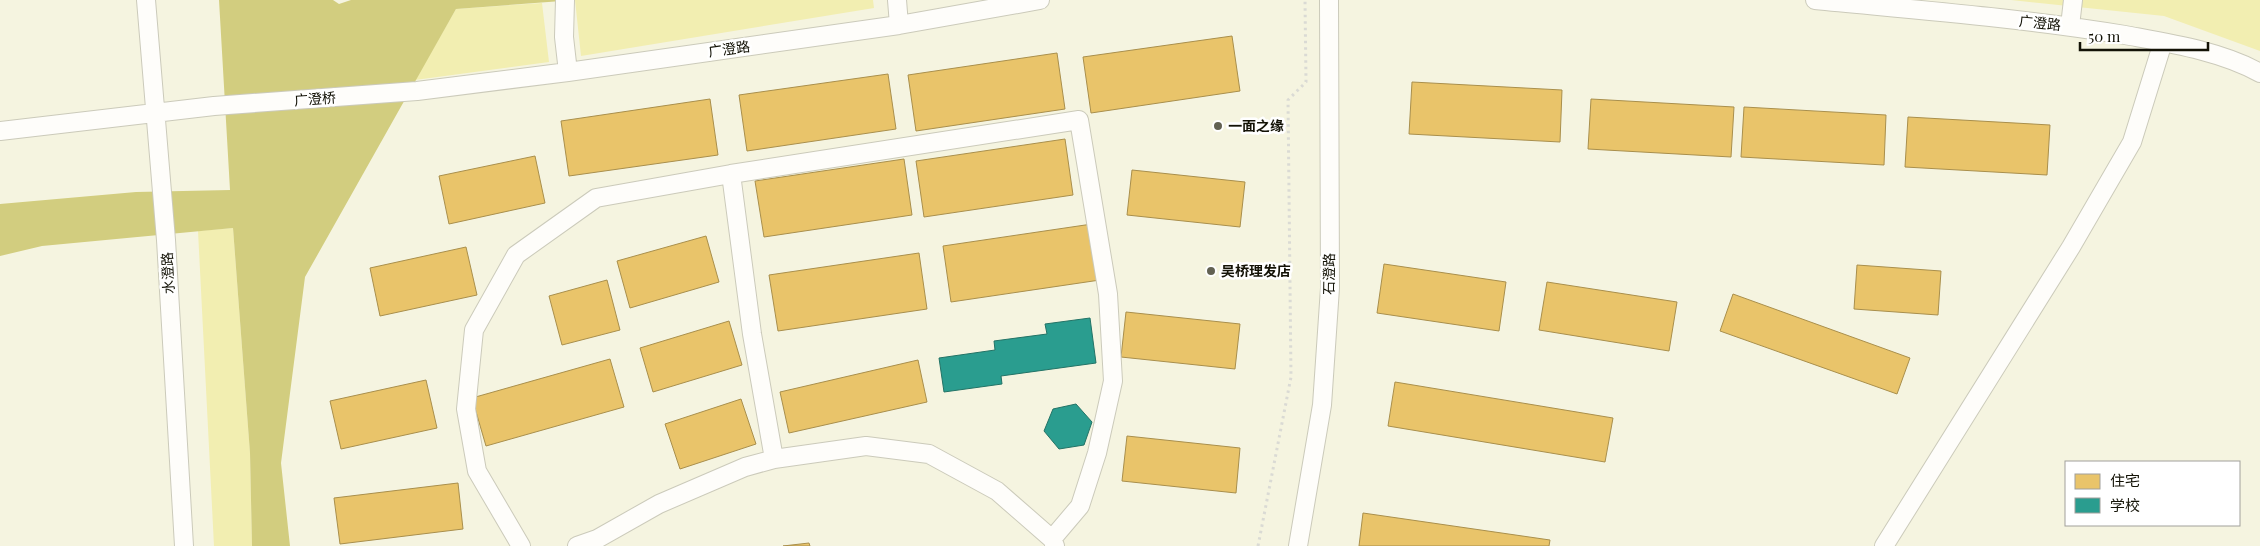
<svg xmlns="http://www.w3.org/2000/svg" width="2260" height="546" viewBox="0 0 2260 546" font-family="'Playfair Display','Noto Sans SC',serif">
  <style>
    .green { fill: #f2eeb1 }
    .water { fill: #d2cd7f }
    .homes { fill: #e9c46a; stroke: #a98f4c }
    .schools { fill: #2a9d8f; stroke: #237366 }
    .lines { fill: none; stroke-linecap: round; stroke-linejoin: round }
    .minor-casing { stroke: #cbcaba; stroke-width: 20 }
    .path { stroke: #dadad4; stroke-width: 3; stroke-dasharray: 2.5 4; stroke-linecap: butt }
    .minor { stroke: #fefdfa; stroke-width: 18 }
    .poi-dot { fill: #626152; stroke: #fff; stroke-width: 2 }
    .labels { text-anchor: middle; stroke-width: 5; stroke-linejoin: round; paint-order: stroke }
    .street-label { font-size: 14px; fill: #131206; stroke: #fff }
    .poi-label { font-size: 14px; font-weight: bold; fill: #131206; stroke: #fff; text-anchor: start }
  </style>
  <rect width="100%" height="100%" fill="#f5f4e0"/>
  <path class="green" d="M 575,0 L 873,0 L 874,8 L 581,56 Z
    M 2011,0 L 2260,0 L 2260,51 L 2164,16 Z
    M 542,3 L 549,62 L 415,80 L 456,9 Z
    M 233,228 L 250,453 L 252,546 L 214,546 L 198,231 Z"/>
  <path class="water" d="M 219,0 L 333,0 L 339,4 L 351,0 L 575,0 L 456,9 L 305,277 L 281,463 L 290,546 L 252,546 L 250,453 L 233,228 L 42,246 L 0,256 L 0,204 L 136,192 L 230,190 Z"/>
  <path class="homes" d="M 1232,36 L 1240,91 L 1091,113 L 1083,57 Z
    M 1057,53 L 1065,109 L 916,131 L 908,75 Z
    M 888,74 L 896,129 L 747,151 L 739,95 Z
    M 1412,82 L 1562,90 L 1560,142 L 1409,134 Z
    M 710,99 L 718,155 L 569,176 L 561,121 Z
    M 1591,99 L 1734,107 L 1731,157 L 1588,149 Z
    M 1744,107 L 1886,115 L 1884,165 L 1741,157 Z
    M 1908,117 L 2050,125 L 2047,175 L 1905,167 Z
    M 1065,139 L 1073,195 L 924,217 L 916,161 Z
    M 535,156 L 545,203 L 449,224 L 439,176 Z
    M 904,159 L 912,215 L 764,237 L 755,181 Z
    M 1132,170 L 1245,182 L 1240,227 L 1127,215 Z
    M 1092,224 L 1100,280 L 951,302 L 943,246 Z
    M 706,236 L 719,282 L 630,308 L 617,261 Z
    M 466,247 L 477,295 L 380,316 L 370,268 Z
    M 919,253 L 927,309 L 778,331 L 769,275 Z
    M 1384,264 L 1506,282 L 1499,331 L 1377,313 Z
    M 1857,265 L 1941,271 L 1938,315 L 1854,309 Z
    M 607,280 L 620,330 L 562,345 L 549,296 Z
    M 1547,282 L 1677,302 L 1669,351 L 1539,330 Z
    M 1733,294 L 1910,358 L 1897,394 L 1720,331 Z
    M 1126,312 L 1240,324 L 1235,369 L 1121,357 Z
    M 729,321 L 742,365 L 653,392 L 640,348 Z
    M 610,359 L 624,407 L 486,446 L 472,398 Z
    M 918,360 L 927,402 L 789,433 L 780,392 Z
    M 426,380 L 437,428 L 341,449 L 330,401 Z
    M 1395,382 L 1613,418 L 1605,462 L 1388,426 Z
    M 741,399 L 756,444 L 680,469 L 665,424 Z
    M 1127,436 L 1240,448 L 1236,493 L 1122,481 Z
    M 458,483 L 463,529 L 340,544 L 334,498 Z
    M 1363,513 L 1550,540 L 1549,546 L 1359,546 Z
    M 809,543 L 810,546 L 783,546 Z"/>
  <path class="schools" d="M 1090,318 L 1096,363 L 1001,376 L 1002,384 L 944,392 L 939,358 L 995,350 L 994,341 L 1047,334 L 1045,324 Z
    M 1076,404 L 1092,422 L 1084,445 L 1059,449 L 1044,431 L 1053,409 Z"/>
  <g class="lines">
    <defs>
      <path id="minor" d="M 146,0 L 166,240 L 184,546
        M 565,0 L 564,37 L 568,72
        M 897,0 L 899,25
        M 1815,0 C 1918,10 2022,18 2125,35 C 2168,43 2221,51 2260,73
        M 2070,26 L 2073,0
        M 0,131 L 214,106 L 417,91 L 568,72 L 899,25 L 1040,0
        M 731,174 L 1079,120 L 1108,294 L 1113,381 L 1097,453 L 1080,506 L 1052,539
        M 521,546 L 477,471 L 466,409 L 474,330 L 516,255 L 596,198 L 731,174 L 752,334 L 774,459
        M 577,546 L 597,539 L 659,504 L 745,467 L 774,459 L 866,446 L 929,454 L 997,491 L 1052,539 L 1055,546
        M 1298,546 L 1322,405 L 1330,288 L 1329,0
        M 1884,546 L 2071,247 L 2132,142 L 2163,42"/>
    </defs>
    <use href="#minor" class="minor-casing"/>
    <path class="path" d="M 1258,546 L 1291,377 L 1288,100 L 1306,82 L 1305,0"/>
    <use href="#minor" class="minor"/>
  </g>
  <g class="poi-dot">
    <circle cx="1218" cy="126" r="5"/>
    <circle cx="1211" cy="271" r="5"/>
  </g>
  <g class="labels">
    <g class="street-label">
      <text transform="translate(2040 23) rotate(6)" y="5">广澄路</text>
      <text transform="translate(729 49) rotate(-8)" y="5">广澄路</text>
      <text transform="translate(315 99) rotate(-4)" y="5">广澄桥</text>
      <text transform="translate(168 273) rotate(-93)" y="5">水澄路</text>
      <text transform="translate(1329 274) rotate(-89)" y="5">石澄路</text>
    </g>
    <g class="poi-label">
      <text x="1228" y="131">一面之缘</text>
      <text x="1221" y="276">吴桥理发店</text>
    </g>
  </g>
  <rect x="2065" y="461" width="175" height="65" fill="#ffffff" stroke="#a1a09b"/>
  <rect x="2075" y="474" width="25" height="15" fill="#e9c46a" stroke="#a1a09b"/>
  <text x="2110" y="486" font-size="15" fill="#131206">住宅</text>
  <rect x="2075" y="498" width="25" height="15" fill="#2a9d8f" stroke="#a1a09b"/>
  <text x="2110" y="511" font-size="15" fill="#131206">学校</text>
  <path d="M2080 42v8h128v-8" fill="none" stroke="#131206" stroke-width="2.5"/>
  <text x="2088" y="42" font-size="15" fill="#131206" stroke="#ffffff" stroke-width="4" paint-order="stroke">50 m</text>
</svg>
